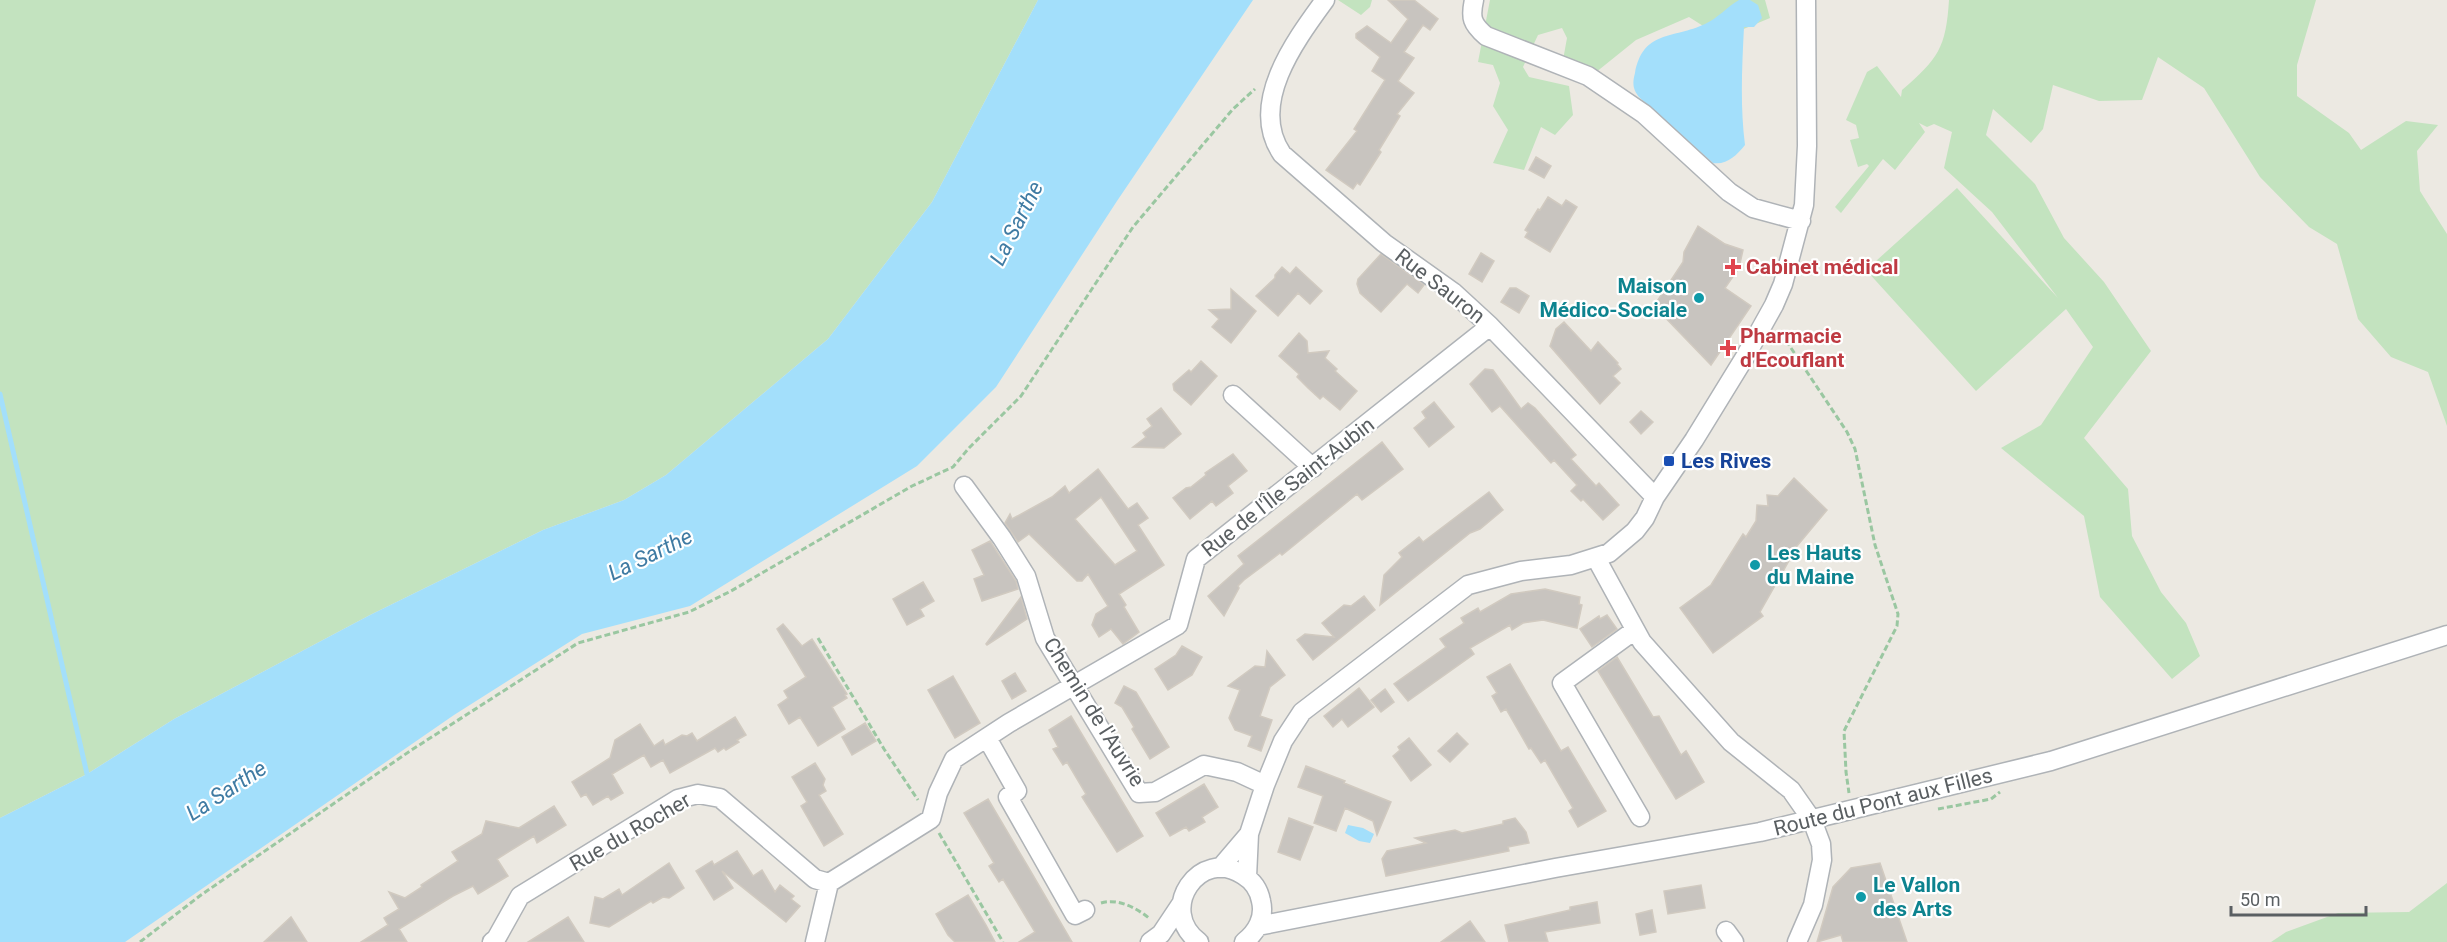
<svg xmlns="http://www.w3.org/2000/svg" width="2447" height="942" viewBox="0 0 2447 942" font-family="Roboto,sans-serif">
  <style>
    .green { fill: #c3e3bf }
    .water { fill: #a3dffb }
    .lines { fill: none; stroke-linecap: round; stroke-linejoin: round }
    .stream { stroke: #a3dffb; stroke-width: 5 }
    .building { fill: #c8c4bf; stroke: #d1cac0; stroke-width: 1.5; fill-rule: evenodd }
    .minor-casing { stroke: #afb3b7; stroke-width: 21 }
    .path { stroke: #9ac7a1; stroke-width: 3; stroke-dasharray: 6 3; stroke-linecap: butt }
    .minor { stroke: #fff; stroke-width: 18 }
    .health-dot { fill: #e0444e; stroke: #fff; stroke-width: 2 }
    .culture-dot { fill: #0f9aa8; stroke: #fff; stroke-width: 2 }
    .transit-dot { fill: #1a4fb4; stroke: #fff; stroke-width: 2 }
    .labels { text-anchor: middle; stroke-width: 4.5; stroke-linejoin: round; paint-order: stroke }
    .health-label { font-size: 21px; font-weight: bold; fill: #be3a42; stroke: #fff; text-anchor: start }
    .street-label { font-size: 21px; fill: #5a5f62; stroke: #fff }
    .culture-label { font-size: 21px; font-weight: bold; fill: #0d838f; stroke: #fff; text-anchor: start }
    .transit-label { font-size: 21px; font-weight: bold; fill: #164399; stroke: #fff; text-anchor: start }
    .water-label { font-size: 22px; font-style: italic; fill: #3f7ba3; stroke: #fff }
  </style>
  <rect width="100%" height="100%" fill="#ece9e2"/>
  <path class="green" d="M 0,0 L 1038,0 L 932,202 L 828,339 L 666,475 L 624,500 L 543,530 L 370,615 L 174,719 L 87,774 L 0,818 Z
    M 1338,0 L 1372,0 L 1370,7 L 1361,15 Z
    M 1490,0 L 1765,0 L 1770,18 L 1722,38 L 1689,17 L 1636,40 L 1595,73 L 1563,60 L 1567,38 L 1562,28 L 1538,35 L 1523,67 L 1529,77 L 1569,86 L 1573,115 L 1555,135 L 1541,127 L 1524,170 L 1493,163 L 1508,130 L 1493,106 L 1500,83 L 1493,65 L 1478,62 Z
    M 1949,0 L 2316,0 L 2297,65 L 2297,96 L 2349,133 L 2361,150 L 2406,121 L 2438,125 L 2417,151 L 2420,191 L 2447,234 L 2447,426 L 2428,372 L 2391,357 L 2358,319 L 2337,244 L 2309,227 L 2260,177 L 2204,88 L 2158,57 L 2142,100 L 2099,101 L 2053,85 L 2043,129 L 2031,143 L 1993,109 L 1986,135 L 2035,184 L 2064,238 L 2104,282 L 2151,351 L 2084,438 L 2128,489 L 2132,536 L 2161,592 L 2186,623 L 2200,656 L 2172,679 L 2100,597 L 2084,516 L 2001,448 L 2041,425 L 2093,347 L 2066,309 L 1976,391 L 1866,270 L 1957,188 L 2058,298 L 1992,212 L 1944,168 L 1952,132 L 1934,124 L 1927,127 L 1919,123 L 1925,132 L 1895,170 L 1883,159 L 1841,213 L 1835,207 L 1869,166 L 1867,164 L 1858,167 L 1850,140 L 1859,138 L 1856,125 L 1846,120 L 1867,72 L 1877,66 L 1901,97 L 1902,90 C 1938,59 1946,48 1949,0 Z
    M 2447,883 L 2447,942 L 2271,942 L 2286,932 L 2338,913 L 2409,912 Z"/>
  <path class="water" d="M 1038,0 L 1253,0 L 1117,201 L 996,387 L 917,466 L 690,606 L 582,634 L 454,715 L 125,942 L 0,942 L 0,818 L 87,774 L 174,719 L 370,615 L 543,530 L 624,500 L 666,475 L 828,339 L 932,202 Z
    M 1739,0 L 1750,0 L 1758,5 L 1762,18 L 1754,27 L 1744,27 C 1742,67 1740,106 1745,145 C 1736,156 1727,165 1713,163 L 1640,98 C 1633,90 1632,84 1635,73 C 1643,30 1673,39 1705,24 C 1718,18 1727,7 1739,0 Z
    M 1348,825 L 1363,828 L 1374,834 L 1370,843 L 1359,841 L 1345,833 Z"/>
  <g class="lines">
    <path class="stream" d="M 0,394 L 87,774"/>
  </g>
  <path class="building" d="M 1388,0 L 1414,0 L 1438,19 L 1430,30 L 1423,25 L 1404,52 L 1414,58 L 1398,81 L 1414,93 L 1397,114 L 1400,116 L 1379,150 L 1381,152 L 1360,185 L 1357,183 L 1353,189 L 1326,170 L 1357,131 L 1354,129 L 1385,80 L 1372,71 L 1380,57 L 1356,38 L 1356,34 L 1367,26 L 1391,43 L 1408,19 Z
    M 1536,157 L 1551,166 L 1544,178 L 1529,170 Z
    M 1548,197 L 1562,206 L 1566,200 L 1577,207 L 1550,252 L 1525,237 L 1528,232 L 1525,230 L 1538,209 L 1540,210 Z
    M 1698,226 L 1725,244 L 1743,250 L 1739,268 L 1725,288 L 1751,306 L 1711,365 L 1654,306 L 1683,262 L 1684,252 Z
    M 1481,253 L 1494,261 L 1482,282 L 1469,274 Z
    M 1381,254 L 1424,285 L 1418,293 L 1407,284 L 1381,312 L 1360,293 L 1357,284 L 1358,279 Z
    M 1282,267 L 1290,274 L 1296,267 L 1322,291 L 1310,304 L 1298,293 L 1278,316 L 1256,296 L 1275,278 L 1275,275 Z
    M 1510,288 L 1516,288 L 1529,296 L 1519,313 L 1501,302 Z
    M 1231,289 L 1256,311 L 1231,343 L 1212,327 L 1219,319 L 1209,310 L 1231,309 Z
    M 1564,322 L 1591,351 L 1598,342 L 1618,363 L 1617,364 L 1621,369 L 1613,376 L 1620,383 L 1600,404 L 1550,346 L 1556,329 Z
    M 1299,333 L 1307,341 L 1308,353 L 1329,351 L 1325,358 L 1337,369 L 1335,371 L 1357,391 L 1340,410 L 1323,396 L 1320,399 L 1308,388 L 1297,377 L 1299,374 L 1279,356 Z
    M 1201,361 L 1217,376 L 1191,405 L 1174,390 L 1173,384 L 1189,370 L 1191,372 Z
    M 1485,369 L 1493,370 L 1521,409 L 1528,403 L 1535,408 L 1576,455 L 1571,459 L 1596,486 L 1599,483 L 1619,505 L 1603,520 L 1583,499 L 1581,501 L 1571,491 L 1577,485 L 1554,460 L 1551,463 L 1500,406 L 1492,412 L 1470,384 Z
    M 1434,402 L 1454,427 L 1429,447 L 1414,428 L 1426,418 L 1422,412 Z
    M 1161,408 L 1181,434 L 1164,448 L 1133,447 L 1146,437 L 1143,433 L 1152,426 L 1147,419 Z
    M 1641,411 L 1653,422 L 1641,434 L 1630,422 Z
    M 1382,442 L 1403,469 L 1362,500 L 1357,494 L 1282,555 L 1280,553 L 1244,580 L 1238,586 L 1239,588 L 1224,616 L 1208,596 L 1244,564 L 1238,556 Z
    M 1233,454 L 1247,471 L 1228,486 L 1233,493 L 1216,506 L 1212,501 L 1190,519 L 1173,498 L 1186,488 L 1191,487 L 1206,475 L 1205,473 Z
    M 1098,469 L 1128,509 L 1137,503 L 1148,518 L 1138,525 L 1164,565 L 1119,594 L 1126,605 L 1124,607 L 1139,632 L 1123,644 L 1111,629 L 1099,637 L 1092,625 L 1096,614 L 1108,606 L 1088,574 L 1082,581 L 1077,581 L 1029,534 L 1018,542 L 1005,523 L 1010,514 L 1012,519 L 1052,497 L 1065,486 L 1069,493 ZM 1101,497 L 1137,551 L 1115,565 L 1075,519 Z
    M 1794,478 L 1827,510 L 1787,558 L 1790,559 L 1760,612 L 1763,616 L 1713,653 L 1680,608 L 1711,585 L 1743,534 L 1746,537 L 1756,521 L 1757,505 L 1768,506 L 1767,495 L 1778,496 Z
    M 1489,492 L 1503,510 L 1480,529 L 1470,533 L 1380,605 L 1384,575 L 1402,557 L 1399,553 L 1419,537 L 1423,542 Z
    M 990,541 L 1016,581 L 1018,589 L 982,601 L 974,579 L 984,575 L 972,550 Z
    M 923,582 L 934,601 L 920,609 L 924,616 L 907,625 L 893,599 Z
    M 1545,589 L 1580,597 L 1579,604 L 1582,605 L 1577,628 L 1543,620 L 1523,623 L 1512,630 L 1510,625 L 1470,648 L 1474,654 L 1408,701 L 1394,684 L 1446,647 L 1440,639 L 1464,623 L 1461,618 L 1478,608 L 1480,612 L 1511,594 Z
    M 1364,596 L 1375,610 L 1313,660 L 1297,640 L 1305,634 L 1334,637 L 1322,623 L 1344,605 L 1351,606 Z
    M 1021,597 L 1027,619 L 987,645 L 986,644 Z
    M 1607,615 L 1617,629 L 1592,647 L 1580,629 L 1599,616 L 1600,619 Z
    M 783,624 L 802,646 L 812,639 L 847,694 L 845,695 L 847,698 L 832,707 L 845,729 L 818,746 L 800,717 L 789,724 L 778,705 L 788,698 L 784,691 L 806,677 L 777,629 Z
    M 1182,646 L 1202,657 L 1192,675 L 1168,690 L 1155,669 L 1176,655 Z
    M 1267,651 L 1285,675 L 1270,687 L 1260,716 L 1272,720 L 1261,751 L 1248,746 L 1252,736 L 1235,730 L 1229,718 L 1240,690 L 1228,686 L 1255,666 L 1265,667 Z
    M 1617,657 L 1653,717 L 1659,716 L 1681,755 L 1686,751 L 1704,782 L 1676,799 L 1598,671 Z
    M 1510,664 L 1561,751 L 1568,747 L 1606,811 L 1578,827 L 1569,811 L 1573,808 L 1545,760 L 1541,763 L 1531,748 L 1529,749 L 1506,709 L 1501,712 L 1492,696 L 1497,693 L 1487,677 Z
    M 1015,673 L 1026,691 L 1012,699 L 1002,681 Z
    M 953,676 L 980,723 L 955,738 L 928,690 Z
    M 1124,686 L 1136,692 L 1169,747 L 1150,759 L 1132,729 L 1134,727 L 1122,707 L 1115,703 Z
    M 1359,688 L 1374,707 L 1348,727 L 1342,719 L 1333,727 L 1324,716 Z
    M 1385,689 L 1394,702 L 1381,712 L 1371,700 Z
    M 1071,716 L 1143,836 L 1117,852 L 1082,797 L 1086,794 L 1067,762 L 1063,765 L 1053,749 L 1058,747 L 1049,730 Z
    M 735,717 L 746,735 L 737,740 L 739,742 L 726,750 L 724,748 L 718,752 L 715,748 L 670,773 L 663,760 L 651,767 L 644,755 L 612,774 L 623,793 L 611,800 L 608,796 L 593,805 L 586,794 L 581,797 L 572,782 L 610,758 L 615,740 L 640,724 L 654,746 L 663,740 L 665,745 L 682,735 L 687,736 L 692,733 L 697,741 Z
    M 865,723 L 876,741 L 852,755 L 842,737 Z
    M 1457,733 L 1468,744 L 1450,762 L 1438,751 Z
    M 1409,738 L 1431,765 L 1411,781 L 1393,756 L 1400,750 L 1398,747 Z
    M 815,763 L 825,779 L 823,785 L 826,791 L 819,795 L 843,834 L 824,846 L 801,806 L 807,802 L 792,777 Z
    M 1306,766 L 1345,781 L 1344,783 L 1391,802 L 1377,835 L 1373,821 L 1345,808 L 1336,831 L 1314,823 L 1323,796 L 1298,787 Z
    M 1204,784 L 1218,807 L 1202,817 L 1205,822 L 1189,831 L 1186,827 L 1170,836 L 1156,813 Z
    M 988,799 L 1027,865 L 1072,942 L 1019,942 L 1035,932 L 1003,879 L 999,882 L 989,866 L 994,863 L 964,813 Z
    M 554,806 L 566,825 L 537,843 L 534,836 L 497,859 L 508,876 L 478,894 L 473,886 L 453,896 L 399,929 L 407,942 L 361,942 L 388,925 L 384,918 L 399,909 L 389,892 L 405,898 L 422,887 L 421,885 L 458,861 L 452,852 L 482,834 L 486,821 L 519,828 Z
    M 1289,818 L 1313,827 L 1300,860 L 1278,852 Z
    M 1515,818 L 1526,832 L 1529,843 L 1508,847 L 1509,851 L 1386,876 L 1382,859 L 1387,851 L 1426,843 L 1415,838 L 1455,830 L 1462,833 L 1503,824 L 1503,821 Z
    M 737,851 L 753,876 L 762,870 L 775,892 L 780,885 L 794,896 L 791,899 L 800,906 L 786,922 L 722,871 L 733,888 L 714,900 L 696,871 L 712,861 L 714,865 Z
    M 669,863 L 684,888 L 669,898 L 663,897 L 653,903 L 651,901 L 609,927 L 590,923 L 595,897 L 603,899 L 619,889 L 622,895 Z
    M 1880,863 L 1907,942 L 1843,942 L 1841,935 L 1817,942 L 1833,887 L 1851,868 Z
    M 1701,885 L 1705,908 L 1668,914 L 1664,891 Z
    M 968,895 L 986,925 L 995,942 L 955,942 L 948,935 L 936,914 Z
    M 1597,902 L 1600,923 L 1545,932 L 1548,942 L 1509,942 L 1505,925 L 1570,910 L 1570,907 Z
    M 1652,910 L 1656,932 L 1640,935 L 1636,914 Z
    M 291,917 L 307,942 L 264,942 Z
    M 568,917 L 584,942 L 528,942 Z
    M 1470,921 L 1485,942 L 1441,942 Z"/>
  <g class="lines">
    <defs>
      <path id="minor" d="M 1325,0 C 1295,41 1248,104 1282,154 L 1384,243 L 1453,292 L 1490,326 L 1655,497
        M 1474,0 C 1470,18 1472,24 1486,36 L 1588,76 L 1644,114 L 1729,192 L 1753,208 L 1801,221
        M 1233,395 L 1313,468
        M 964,486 L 1002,538 L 1026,576 L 1045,638 L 1139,793 L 1155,792 L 1204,765 L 1237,772 L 1265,785
        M 1596,558 L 1642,642 L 1731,742 L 1791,790 L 1812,820 L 1821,844 L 1822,860 L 1813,905 L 1797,942
        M 1635,630 L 1562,683 L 1640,817
        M 987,738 L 1017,791 L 1008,797 L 1075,915 L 1085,910
        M 1220,868 L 1249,834
        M 1247,877 L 1249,834 L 1265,785 L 1283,741 L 1302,712 L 1468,585 L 1521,571 L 1571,565 L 1609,553 L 1635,531 L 1645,518 L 1655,497 L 1694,440 L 1745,357 L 1774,305 L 1783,284 L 1804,205 L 1807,146 L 1806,0
        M 1258,926 L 1555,868 L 1760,832 L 2051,761 L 2447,635
        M 1726,931 L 1734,942
        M 492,942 L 496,939 L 520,896 L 678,799 L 698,794 L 720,798 L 815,879 L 829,883 L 931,819 L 938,793 L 954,759 L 1009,723 L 1178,625 L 1196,559 L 1490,326
        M 815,942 L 829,883
        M 1150,942 L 1161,934 L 1181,904
        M 1199,942 C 1156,910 1200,846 1243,875 C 1253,881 1259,890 1261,901 C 1265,917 1257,932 1244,942"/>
    </defs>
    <use href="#minor" class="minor-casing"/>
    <path class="path" d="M 1777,338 L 1787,342 L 1847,432 L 1855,449 L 1875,545 L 1898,614 L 1897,626 L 1844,731 L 1846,772 L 1849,793
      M 818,638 L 884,749 L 918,800
      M 1938,809 L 1991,799 L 2000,792
      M 939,833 L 1003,942
      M 1101,903 C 1118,898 1137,908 1150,919
      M 140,942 L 201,895 L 410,751 L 578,643 L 689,612 L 731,591 L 912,486 L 953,467 L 969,448 L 1021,396 L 1133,227 L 1233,109 L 1255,89"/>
    <use href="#minor" class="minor"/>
  </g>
  <g class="health-dot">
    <path d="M1730 258h6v6h6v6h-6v6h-6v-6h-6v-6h6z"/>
    <path d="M1725 339h6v6h6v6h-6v6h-6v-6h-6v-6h6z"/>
  </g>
  <g class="culture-dot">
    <circle cx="1699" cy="298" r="6"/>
    <circle cx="1755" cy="565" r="6"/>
    <circle cx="1861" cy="897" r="6"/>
  </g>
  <rect class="transit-dot" x="1663" y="455" width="12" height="12" rx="3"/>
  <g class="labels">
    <g class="health-label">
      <text x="1746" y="274">Cabinet médical</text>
      <text x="1740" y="343">Pharmacie<tspan x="1740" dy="24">d'Ecouflant</tspan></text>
    </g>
    <g class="street-label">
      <text transform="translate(1440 286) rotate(38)" y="7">Rue Sauron</text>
      <text transform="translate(1288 487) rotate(-38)" y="7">Rue de l'Île Saint-Aubin</text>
      <text transform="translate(1094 712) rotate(58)" y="7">Chemin de l'Auvrie</text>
      <text transform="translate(1883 802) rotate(-14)" y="7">Route du Pont aux Filles</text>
      <text transform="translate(630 832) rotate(-30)" y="7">Rue du Rocher</text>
    </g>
    <g class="culture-label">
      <text x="1687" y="293" text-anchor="end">Maison<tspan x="1687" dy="24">Médico-Sociale</tspan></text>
      <text x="1767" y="560">Les Hauts<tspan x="1767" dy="24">du Maine</tspan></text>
      <text x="1873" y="892">Le Vallon<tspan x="1873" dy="24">des Arts</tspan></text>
    </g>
    <g class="transit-label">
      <text x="1681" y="468">Les Rives</text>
    </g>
    <g class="water-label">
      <text transform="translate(1016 223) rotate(-63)" y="8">La Sarthe</text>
      <text transform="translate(650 554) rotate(-26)" y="8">La Sarthe</text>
      <text transform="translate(226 790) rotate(-33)" y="8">La Sarthe</text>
    </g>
  </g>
  <path d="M2231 906v9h135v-9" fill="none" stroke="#5a5f62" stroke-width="3"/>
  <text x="2240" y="906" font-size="18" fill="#5a5f62" stroke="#ffffff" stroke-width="4.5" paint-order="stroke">50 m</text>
</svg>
